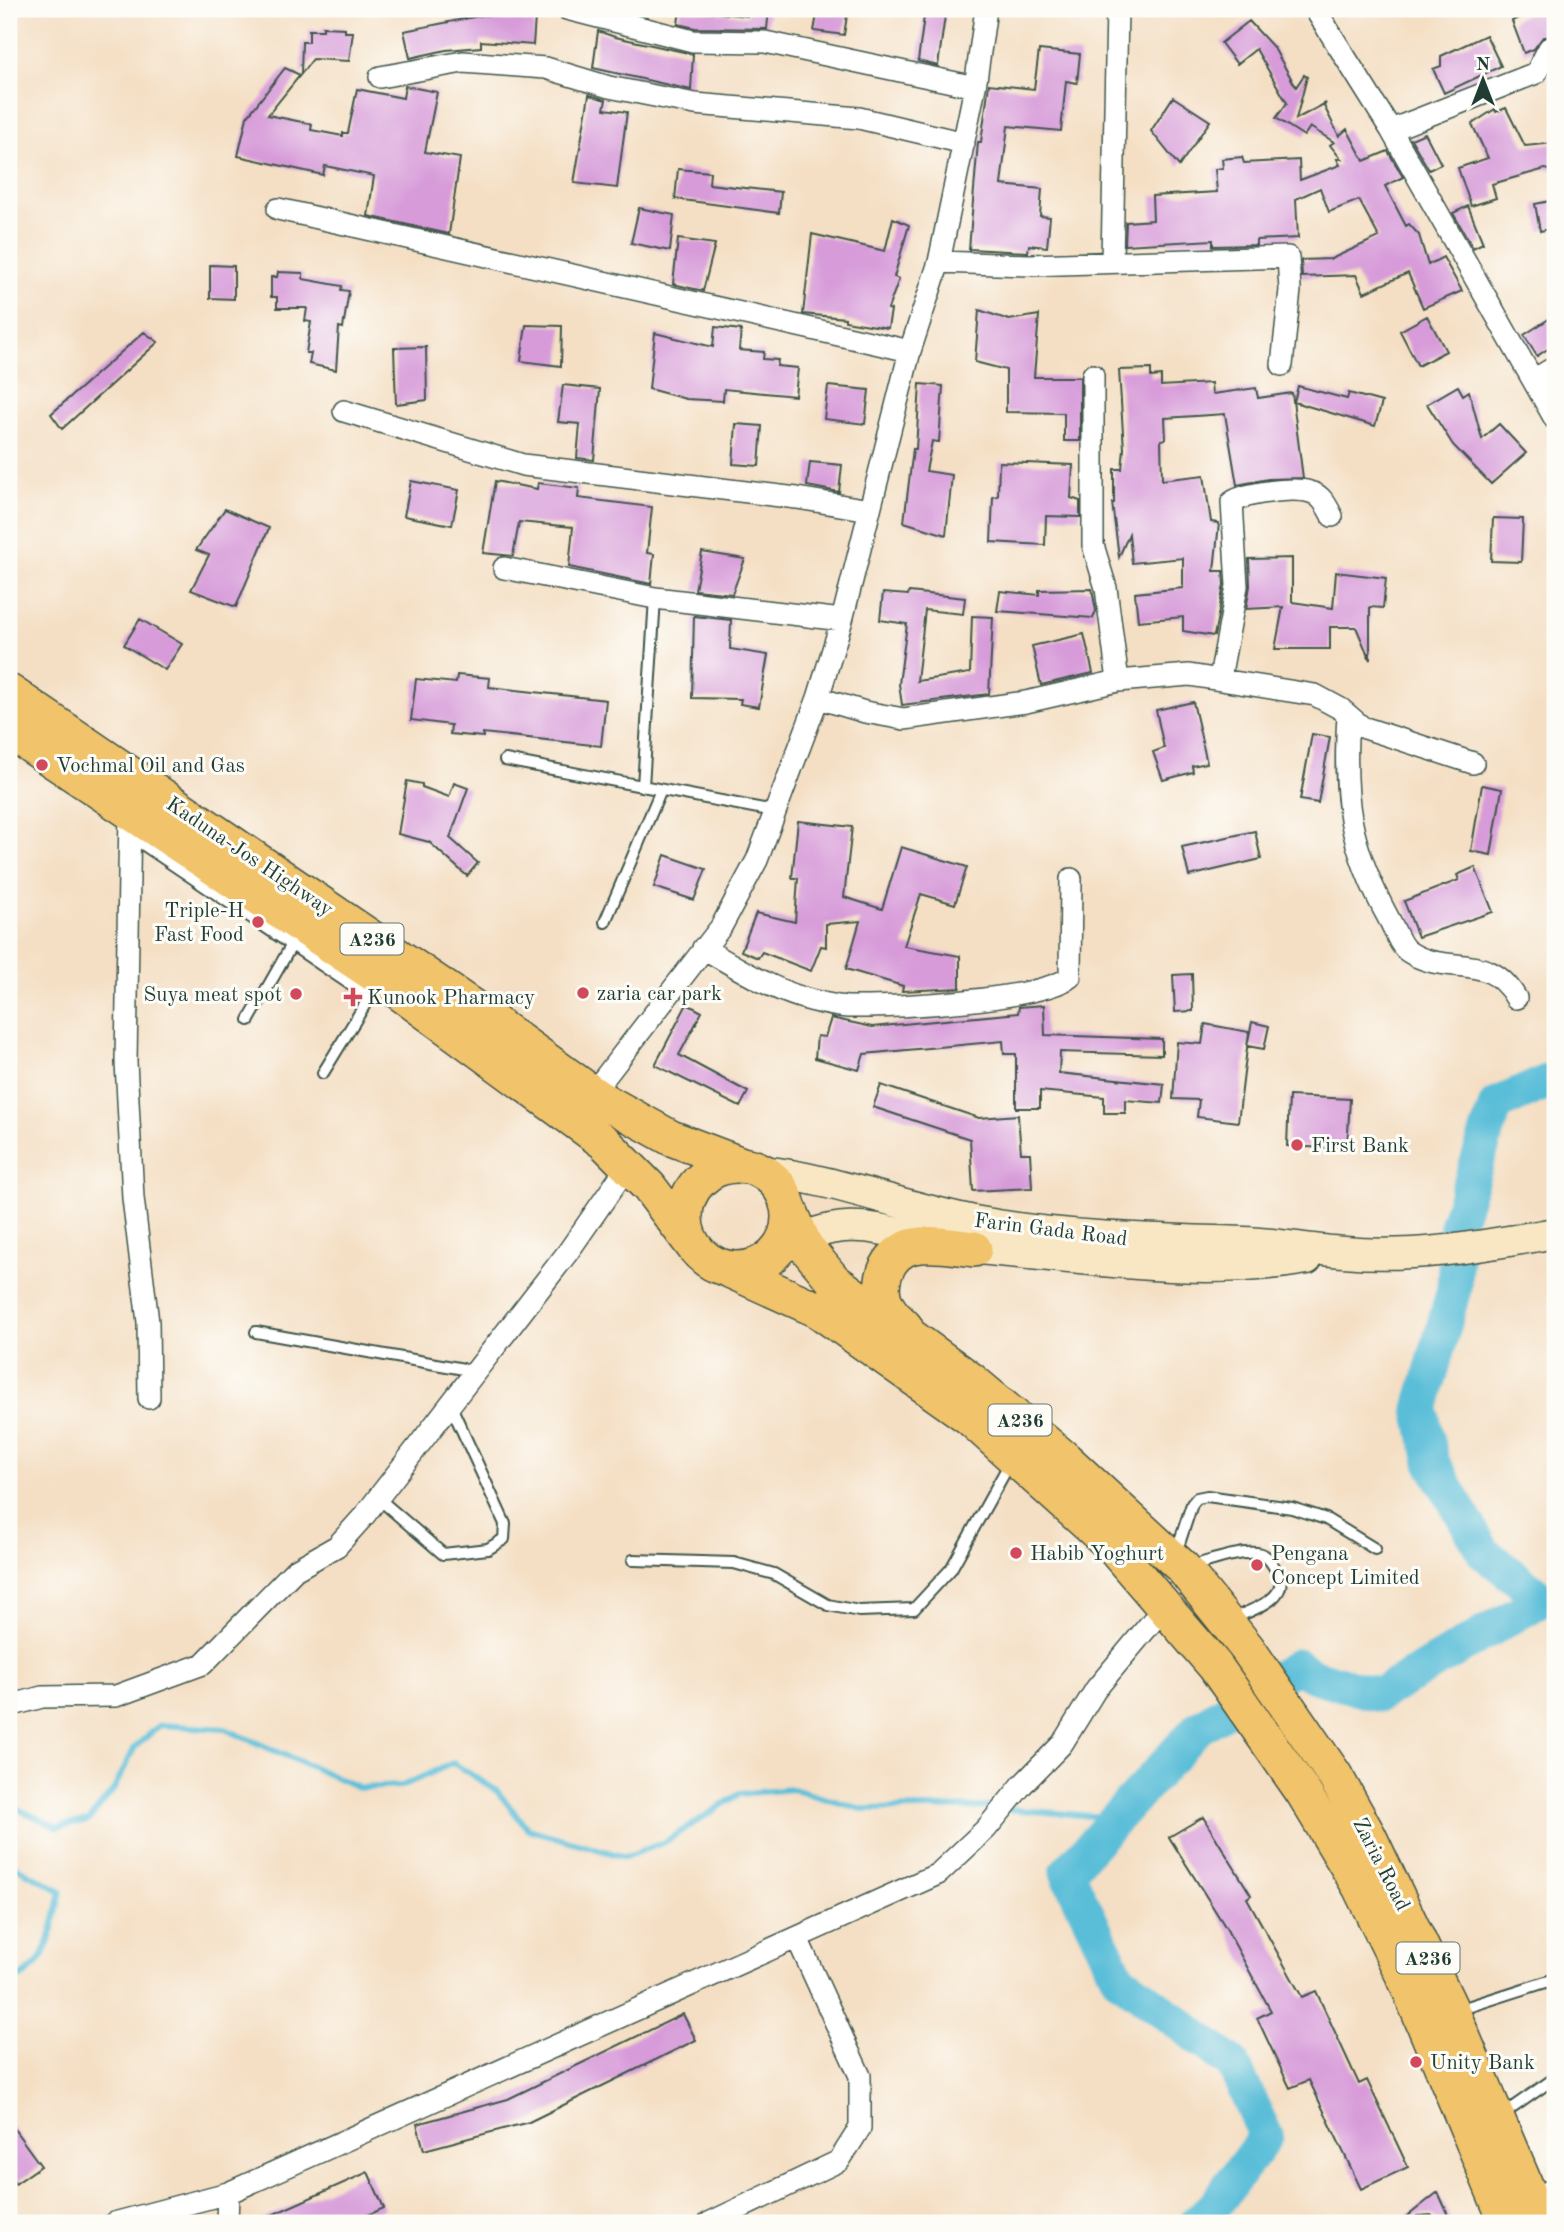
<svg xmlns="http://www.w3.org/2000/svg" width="1564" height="2232" viewBox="0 0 1564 2232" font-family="'Old Standard TT',serif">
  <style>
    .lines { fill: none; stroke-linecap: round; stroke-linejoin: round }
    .stream { stroke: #5abed8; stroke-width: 6 }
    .river { stroke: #5abed8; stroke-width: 35 }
    .building { fill: #d79bd9 }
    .service-casing { stroke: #3f554a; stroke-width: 14 }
    .minor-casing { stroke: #3f554a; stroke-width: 24 }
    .secondary-casing { stroke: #3f554a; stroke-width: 33 }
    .trunk-casing { stroke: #3f554a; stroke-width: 38 }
    .service { stroke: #fff; stroke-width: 10 }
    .minor { stroke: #fff; stroke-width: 21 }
    .secondary { stroke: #f9e7c3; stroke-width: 30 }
    .trunk { stroke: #f1c36a; stroke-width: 35 }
    .poi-dot { fill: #d1495b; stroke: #fdfcf7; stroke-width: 2.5 }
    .labels { text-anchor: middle; stroke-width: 6; stroke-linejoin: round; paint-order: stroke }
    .shield { fill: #fdfcf7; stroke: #62766e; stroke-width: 2 }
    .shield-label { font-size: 19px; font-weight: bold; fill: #1f3d34 }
    .poi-label { font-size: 21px; fill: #1f3d34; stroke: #fdfcf7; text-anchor: start }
    .street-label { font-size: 21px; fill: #1f3d34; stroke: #fdfcf7 }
  </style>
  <rect width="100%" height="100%" fill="#fdfcf7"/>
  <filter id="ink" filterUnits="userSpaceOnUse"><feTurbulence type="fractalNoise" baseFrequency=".0143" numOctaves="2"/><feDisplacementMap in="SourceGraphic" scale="14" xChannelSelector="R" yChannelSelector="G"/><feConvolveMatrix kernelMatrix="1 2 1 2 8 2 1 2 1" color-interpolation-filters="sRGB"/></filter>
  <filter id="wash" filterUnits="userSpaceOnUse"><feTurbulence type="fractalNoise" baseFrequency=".00686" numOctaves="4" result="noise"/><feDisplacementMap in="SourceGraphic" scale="28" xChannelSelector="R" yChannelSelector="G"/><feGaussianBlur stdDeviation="1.57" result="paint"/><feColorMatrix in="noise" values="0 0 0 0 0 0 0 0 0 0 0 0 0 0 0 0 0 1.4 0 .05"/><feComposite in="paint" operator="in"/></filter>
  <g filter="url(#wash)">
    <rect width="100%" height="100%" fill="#f4dfc4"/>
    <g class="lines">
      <path class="stream" d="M 9,1805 L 57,1827 L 88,1821 L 114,1789 L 135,1747 L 160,1725 L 225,1729 L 360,1788 L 402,1786 L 453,1763 L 497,1791 L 528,1829 L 625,1857 L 665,1842 L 739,1794 L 792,1789 L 862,1809 L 997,1807
        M 1008,1809 L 1117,1818
        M 9,1863 L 61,1891 C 53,1927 50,1969 9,1982"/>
      <path class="river" d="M 1196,2223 L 1214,2206 L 1266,2136 L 1233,2064 L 1118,1977 L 1067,1872 L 1198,1728 L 1297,1666 L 1314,1676 L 1379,1695 L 1543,1599 L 1484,1553 L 1432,1462 L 1421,1409 L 1454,1289 L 1457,1223 L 1496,1105 L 1555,1078"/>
    </g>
    <g id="blocks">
      <path class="building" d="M 680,9 L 747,16 L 748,9 L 769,9 L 767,29 L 695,28 L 678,24 Z
        M 818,9 L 848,9 L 844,35 L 814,31 Z
        M 925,9 L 946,9 L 938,66 L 918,61 Z
        M 1536,9 L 1542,12 L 1555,9 L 1555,37 L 1543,37 L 1534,49 L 1524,53 L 1512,21 Z
        M 484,15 L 535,18 L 533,45 L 481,41 L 481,47 L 446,50 L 410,58 L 404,31 Z
        M 1249,21 L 1274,48 L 1296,87 L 1304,75 L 1307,77 L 1296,119 L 1326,103 L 1324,106 L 1339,136 L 1347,129 L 1364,161 L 1388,151 L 1403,177 L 1385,186 L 1406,226 L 1409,224 L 1419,235 L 1428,265 L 1443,257 L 1462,291 L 1423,308 L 1408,273 L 1364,293 L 1356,275 L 1302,277 L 1301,260 L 1331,259 L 1379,237 L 1359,200 L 1329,212 L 1320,188 L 1296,199 L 1298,238 L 1256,240 L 1256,245 L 1213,246 L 1213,240 L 1125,245 L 1126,222 L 1153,220 L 1152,196 L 1217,192 L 1215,169 L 1223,168 L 1222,159 L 1242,157 L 1244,163 L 1299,160 L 1300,180 L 1340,165 L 1337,159 L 1341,159 L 1330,145 L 1334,142 L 1310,127 L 1304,136 L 1276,118 L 1287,103 L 1256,49 L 1237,64 L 1221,43 Z
        M 323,27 L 345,28 L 345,32 L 353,32 L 349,61 L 313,59 L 301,74 L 302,42 L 309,42 L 309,30 L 323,30 Z
        M 598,31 L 615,37 L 693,54 L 691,90 L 593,68 Z
        M 1486,35 L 1501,66 L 1444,93 L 1433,69 L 1441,66 L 1441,56 Z
        M 1039,50 L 1080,54 L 1077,83 L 1066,81 L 1061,131 L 1008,126 L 1001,185 L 1042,189 L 1040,216 L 1050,217 L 1047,247 L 1029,245 L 1028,252 L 969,249 L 978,142 L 981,142 L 989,84 L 1034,89 Z
        M 285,68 L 300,75 L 268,115 L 312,124 L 311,130 L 343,136 L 343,133 L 348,133 L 357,89 L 403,98 L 405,86 L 437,92 L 425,152 L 460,158 L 449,234 L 368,216 L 374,176 L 325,166 L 323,175 L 238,156 L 247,117 Z
        M 589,95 L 606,100 L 604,109 L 627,112 L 617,188 L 574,183 Z
        M 1173,97 L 1210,121 L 1179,166 L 1151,131 Z
        M 1506,108 L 1525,146 L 1555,143 L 1555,171 L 1545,169 L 1492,184 L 1496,198 L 1471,206 L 1458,168 L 1488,158 L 1472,124 L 1495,109 L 1496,112 Z
        M 1425,133 L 1441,164 L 1429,170 L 1411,139 Z
        M 678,169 L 710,172 L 709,184 L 781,192 L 779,213 L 675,199 Z
        M 1555,200 L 1555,228 L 1540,231 L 1535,204 Z
        M 1468,206 L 1483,243 L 1473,248 L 1453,213 Z
        M 639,208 L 674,215 L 670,251 L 631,243 Z
        M 893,218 L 909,225 L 894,277 L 899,279 L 888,309 L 891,310 L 888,328 L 845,321 L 845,318 L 803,314 L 812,234 L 885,251 Z
        M 678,239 L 715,244 L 703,291 L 673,284 Z
        M 210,265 L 234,266 L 234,299 L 210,298 Z
        M 278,272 L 303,273 L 303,279 L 342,286 L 341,290 L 349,291 L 343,328 L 339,327 L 336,370 L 309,364 L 311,353 L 306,353 L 311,322 L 305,321 L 307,308 L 277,308 L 277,297 L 271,297 L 271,277 L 277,277 Z
        M 979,310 L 1009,320 L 1039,315 L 1034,377 L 1080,377 L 1080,441 L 1064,441 L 1064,413 L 1006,412 L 1006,370 L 975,362 Z
        M 1555,315 L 1555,344 L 1537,356 L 1524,335 Z
        M 1427,316 L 1446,351 L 1418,366 L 1400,331 Z
        M 526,325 L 562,326 L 561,366 L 521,361 Z
        M 715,327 L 741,330 L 739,350 L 764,352 L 763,359 L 778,360 L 777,366 L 798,368 L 795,396 L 724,389 L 723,401 L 686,399 L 649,389 L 655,333 L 713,347 Z
        M 144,332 L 158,342 L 62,429 L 51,414 Z
        M 426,347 L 427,400 L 396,404 L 394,348 Z
        M 1151,369 L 1151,377 L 1161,376 L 1161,386 L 1211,383 L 1212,394 L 1256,388 L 1258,398 L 1292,393 L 1303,478 L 1268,479 L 1237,485 L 1225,414 L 1165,418 L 1166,439 L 1161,440 L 1162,480 L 1204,475 L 1211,522 L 1219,523 L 1214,571 L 1223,571 L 1224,585 L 1214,636 L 1183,631 L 1183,617 L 1138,621 L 1135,593 L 1183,588 L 1183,558 L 1132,563 L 1129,534 L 1119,557 L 1112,503 L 1114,503 L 1114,469 L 1122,469 L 1124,449 L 1119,370 Z
        M 920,384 L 943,386 L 939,442 L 932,441 L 926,471 L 952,475 L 946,535 L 904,522 L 913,449 L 916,449 Z
        M 563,385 L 600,389 L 594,460 L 577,458 L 580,424 L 558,422 Z
        M 828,386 L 869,390 L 865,424 L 824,419 Z
        M 1298,386 L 1347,399 L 1349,393 L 1382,402 L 1375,426 L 1294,402 Z
        M 1458,386 L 1463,395 L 1469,391 L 1482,439 L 1499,424 L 1526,453 L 1491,484 L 1453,445 L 1427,404 Z
        M 736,424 L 762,426 L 759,466 L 733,464 Z
        M 810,462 L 842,465 L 839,492 L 807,486 Z
        M 999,462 L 1073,465 L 1071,498 L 1080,501 L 1080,517 L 1046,516 L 1045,545 L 991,542 L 993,497 L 998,496 Z
        M 411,481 L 459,490 L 452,525 L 404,516 Z
        M 495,481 L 537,489 L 538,483 L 579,488 L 578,498 L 652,507 L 647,553 L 654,554 L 651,584 L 569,567 L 573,527 L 519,522 L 513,556 L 483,553 Z
        M 225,509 L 269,528 L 236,607 L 191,590 L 209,555 L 196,550 Z
        M 1493,518 L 1523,519 L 1521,562 L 1491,561 Z
        M 702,552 L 745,559 L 732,594 L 695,590 Z
        M 1292,558 L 1292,602 L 1333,608 L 1336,572 L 1386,578 L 1383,608 L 1370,607 L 1370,660 L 1356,627 L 1330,627 L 1330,649 L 1275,649 L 1283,607 L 1246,609 L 1250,586 L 1249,559 Z
        M 1092,589 L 1096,611 L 1093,618 L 997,611 L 1000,591 L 1039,595 L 1039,590 Z
        M 909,592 L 965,598 L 963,614 L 925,610 L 917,681 L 970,673 L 972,616 L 993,617 L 989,694 L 902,705 L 899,684 L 907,624 L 880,620 L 883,593 L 908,595 Z
        M 694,616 L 731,620 L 730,649 L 768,655 L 759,707 L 740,704 L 741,699 L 692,698 Z
        M 140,619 L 182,644 L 165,670 L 124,645 Z
        M 1084,634 L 1093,673 L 1041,685 L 1032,646 Z
        M 457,675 L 490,678 L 489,687 L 606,700 L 601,746 L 483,733 L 483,737 L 450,734 L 451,725 L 411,720 L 416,679 L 456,683 Z
        M 1193,702 L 1207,763 L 1192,766 L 1193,772 L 1163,780 L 1153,752 L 1164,748 L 1156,710 Z
        M 1312,734 L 1330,737 L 1318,803 L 1300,800 Z
        M 407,781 L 422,784 L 422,787 L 449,797 L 454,783 L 468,788 L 450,838 L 478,863 L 467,876 L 429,842 L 398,834 Z
        M 1482,785 L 1502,789 L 1491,855 L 1471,851 Z
        M 798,821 L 852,827 L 844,897 L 882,909 L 901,847 L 967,867 L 955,904 L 921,894 L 904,946 L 960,956 L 960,988 L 902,991 L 903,986 L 846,969 L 860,921 L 826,924 L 826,947 L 821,946 L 811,971 L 762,952 L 758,958 L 741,951 L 756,913 L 795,922 L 798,878 L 792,878 Z
        M 1255,831 L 1261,859 L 1189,876 L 1182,847 Z
        M 665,855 L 706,869 L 694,900 L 654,887 Z
        M 1475,867 L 1493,912 L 1418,937 L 1404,901 L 1459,880 L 1457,875 Z
        M 1192,974 L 1193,1011 L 1175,1012 L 1173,975 Z
        M 687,1004 L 702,1012 L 679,1055 L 748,1092 L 740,1107 L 655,1065 Z
        M 1044,1005 L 1045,1035 L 1162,1039 L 1162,1055 L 1060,1052 L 1059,1073 L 1164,1084 L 1162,1103 L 1125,1100 L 1125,1113 L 1104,1113 L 1104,1097 L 1040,1091 L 1040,1108 L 1016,1108 L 1016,1054 L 1004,1054 L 1003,1041 L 864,1054 L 859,1070 L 815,1058 L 817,1036 L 825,1037 L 831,1018 L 872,1027 L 1018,1013 L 1019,1007 Z
        M 1252,1022 L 1269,1026 L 1264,1049 L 1247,1046 Z
        M 1205,1024 L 1249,1032 L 1238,1122 L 1197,1117 L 1199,1100 L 1173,1099 L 1177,1042 L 1202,1044 Z
        M 881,1085 L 979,1118 L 1018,1115 L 1021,1153 L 1030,1153 L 1032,1188 L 973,1191 L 970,1139 L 873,1107 Z
        M 1289,1096 L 1350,1099 L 1347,1149 L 1287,1146 Z
        M 1203,1817 L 1251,1895 L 1247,1898 L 1302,1997 L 1316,1991 L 1359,2084 L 1367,2080 L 1408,2167 L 1361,2189 L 1309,2080 L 1290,2088 L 1257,2018 L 1271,2011 L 1226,1928 L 1169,1837 Z
        M 683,2014 L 696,2040 L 529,2122 L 424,2150 L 417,2124 L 508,2099 Z
        M 9,2122 L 41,2166 L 15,2184 L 9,2175 Z
        M 368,2172 L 384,2208 L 350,2223 L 254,2223 Z
        M 1438,2192 L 1452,2223 L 1440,2223 L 1432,2215 L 1417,2216 L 1412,2223 L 1399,2223 Z"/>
    </g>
  </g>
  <g filter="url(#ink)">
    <use href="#blocks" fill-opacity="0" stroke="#3f554a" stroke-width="2"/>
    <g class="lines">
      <defs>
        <path id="service" d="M 505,760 L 774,811
          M 643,786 L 655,598
          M 129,835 L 369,997
          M 605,922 L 661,790
          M 249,1020 L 291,946
          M 323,1073 L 372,993
          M 256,1332 L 475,1371
          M 378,1498 L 443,1554 L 488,1549 L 504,1539 L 505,1524 L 450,1404
          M 1176,1553 L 1192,1504 L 1197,1498 L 1207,1496 L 1292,1508 L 1326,1519 L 1375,1549
          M 633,1560 L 734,1563 L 774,1574 L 828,1605 L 859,1611 L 914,1609 L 951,1569 L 1011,1461
          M 1188,1567 C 1209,1562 1235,1551 1257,1553 C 1267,1554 1271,1562 1276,1570 C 1295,1599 1248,1611 1229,1620
          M 1455,2011 L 1555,1979
          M 1502,2115 L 1555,2078
          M 1531,2192 L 1555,2184
          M 1420,2223 L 1432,2223"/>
        <path id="minor" d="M 567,9 L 693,41 L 765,42 L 975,87
          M 1315,9 L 1391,130 L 1555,419
          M 380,77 L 463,62 L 546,68 L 609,87 L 695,104 L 859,118 L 964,143
          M 1391,130 L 1536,73 L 1549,48
          M 278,209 L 910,351
          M 1112,261 L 1117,9
          M 939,262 L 1029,265 L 1288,257 L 1290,290 L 1282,365
          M 1093,375 L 1093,545 L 1106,588 L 1118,681
          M 1533,380 L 1555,367
          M 344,411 L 523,465 L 797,498 L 870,510
          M 504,568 L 655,598 L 842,620
          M 1220,678 L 1237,586 L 1232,502 C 1246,493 1293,487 1310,492 C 1321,494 1327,506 1332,516
          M 818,698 L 865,712 L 904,719 L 1026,702 L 1118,681 L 1189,675 L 1315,695 L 1341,709 L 1362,727 L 1473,763
          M 1348,715 C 1343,799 1348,845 1390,921 C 1395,930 1400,947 1409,952 C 1447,977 1488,949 1516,998
          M 130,812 L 126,1062 L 133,1198 L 148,1322 L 149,1398
          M 703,948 C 736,967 767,987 803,998 C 818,1002 836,1007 851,1007 C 894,1008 1040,1000 1070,977 L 1071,879
          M 592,1094 L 721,927 L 757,860 L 818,698 L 842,620 L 910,351 L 939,262 L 975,87 L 986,9
          M 9,1706 L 42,1697 L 116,1696 L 203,1664 L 295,1570 L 337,1546 L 364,1516 L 568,1252 L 629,1164
          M 114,2223 L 228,2193 L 938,1874 L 986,1829 L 1022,1785 L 1062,1744 L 1096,1689 L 1165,1606
          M 227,2223 L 228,2193
          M 709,2223 L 839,2161 L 860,2128 L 860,2076 L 797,1938"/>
        <path id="secondary" d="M 762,1171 C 835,1179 902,1207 974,1221 C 1064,1238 1153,1239 1244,1242 C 1278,1243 1310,1250 1344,1252 C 1415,1259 1486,1245 1555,1233
          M 776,1252 C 857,1201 897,1242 977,1249 C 1084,1258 1199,1278 1307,1259"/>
        <path id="trunk" d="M 9,692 L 468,1004 L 597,1097 L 671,1138 L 745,1166
          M 9,731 L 380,978 L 604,1142 L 649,1187 L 695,1248
          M685 1217a52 52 0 1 1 104 0a52 52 0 1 1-104 0Z
          M 787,1204 L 805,1246 L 834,1281 L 972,1381 L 1065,1459 L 1183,1568 L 1247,1648 L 1335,1776 L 1368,1835 L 1452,2012 L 1541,2223
          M 725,1268 L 818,1310 L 969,1417 L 1111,1545 L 1215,1666 L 1303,1792 L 1360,1887 L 1407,1983 L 1507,2223
          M 905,1327 C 900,1322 894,1317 890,1311 C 873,1288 886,1252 914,1246 C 933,1242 955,1247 974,1249"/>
      </defs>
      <use href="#service" class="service-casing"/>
      <use href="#minor" class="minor-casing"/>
      <use href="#secondary" class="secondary-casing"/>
      <use href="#trunk" class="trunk-casing"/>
      <use href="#service" class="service"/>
      <use href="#minor" class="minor"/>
      <use href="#secondary" class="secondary"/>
      <use href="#trunk" class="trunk"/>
    </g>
  </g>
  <g class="poi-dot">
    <circle cx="42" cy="765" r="7"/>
    <circle cx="258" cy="922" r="7"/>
    <circle cx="583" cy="993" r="7"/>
    <circle cx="296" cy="994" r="7"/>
    <path d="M349.5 986.5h7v7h7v7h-7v7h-7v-7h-7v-7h7z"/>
    <circle cx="1297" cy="1145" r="7"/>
    <circle cx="1016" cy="1553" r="7"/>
    <circle cx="1257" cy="1565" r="7"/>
    <circle cx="1416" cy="2062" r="7"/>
  </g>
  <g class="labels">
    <g class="shield">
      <rect x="340.5" y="923.5" width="63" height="31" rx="5"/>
      <rect x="988.5" y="1404.5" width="63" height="31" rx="5"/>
      <rect x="1396.5" y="1942.5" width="63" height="31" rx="5"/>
    </g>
    <g class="shield-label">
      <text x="372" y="946">A236</text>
      <text x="1020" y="1427">A236</text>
      <text x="1428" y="1965">A236</text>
    </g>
    <g class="poi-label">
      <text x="56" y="772">Vochmal Oil and Gas</text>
      <text x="244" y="917" text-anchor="end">Triple-H<tspan x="244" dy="24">Fast Food</tspan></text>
      <text x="597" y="1000">zaria car park</text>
      <text x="282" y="1001" text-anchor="end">Suya meat spot</text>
      <text x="367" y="1004">Kunook Pharmacy</text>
      <text x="1311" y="1152">First Bank</text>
      <text x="1030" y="1560">Habib Yoghurt</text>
      <text x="1271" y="1560">Pengana<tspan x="1271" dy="24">Concept Limited</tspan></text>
      <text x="1430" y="2069">Unity Bank</text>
    </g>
    <g class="street-label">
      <text transform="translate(250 856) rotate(34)" y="7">Kaduna-Jos Highway</text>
      <text transform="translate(1051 1229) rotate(7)" y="7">Farin Gada Road</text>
      <text transform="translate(1382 1864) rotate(63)" y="7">Zaria Road</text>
    </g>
  </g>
  <rect width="1564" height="2232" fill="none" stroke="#fdfcf7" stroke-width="35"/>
  <g transform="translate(1483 80)" stroke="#fdfcf7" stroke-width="5" paint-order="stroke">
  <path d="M0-5L12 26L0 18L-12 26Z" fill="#1f3d34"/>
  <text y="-10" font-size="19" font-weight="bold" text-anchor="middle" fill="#1f3d34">N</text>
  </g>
</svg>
